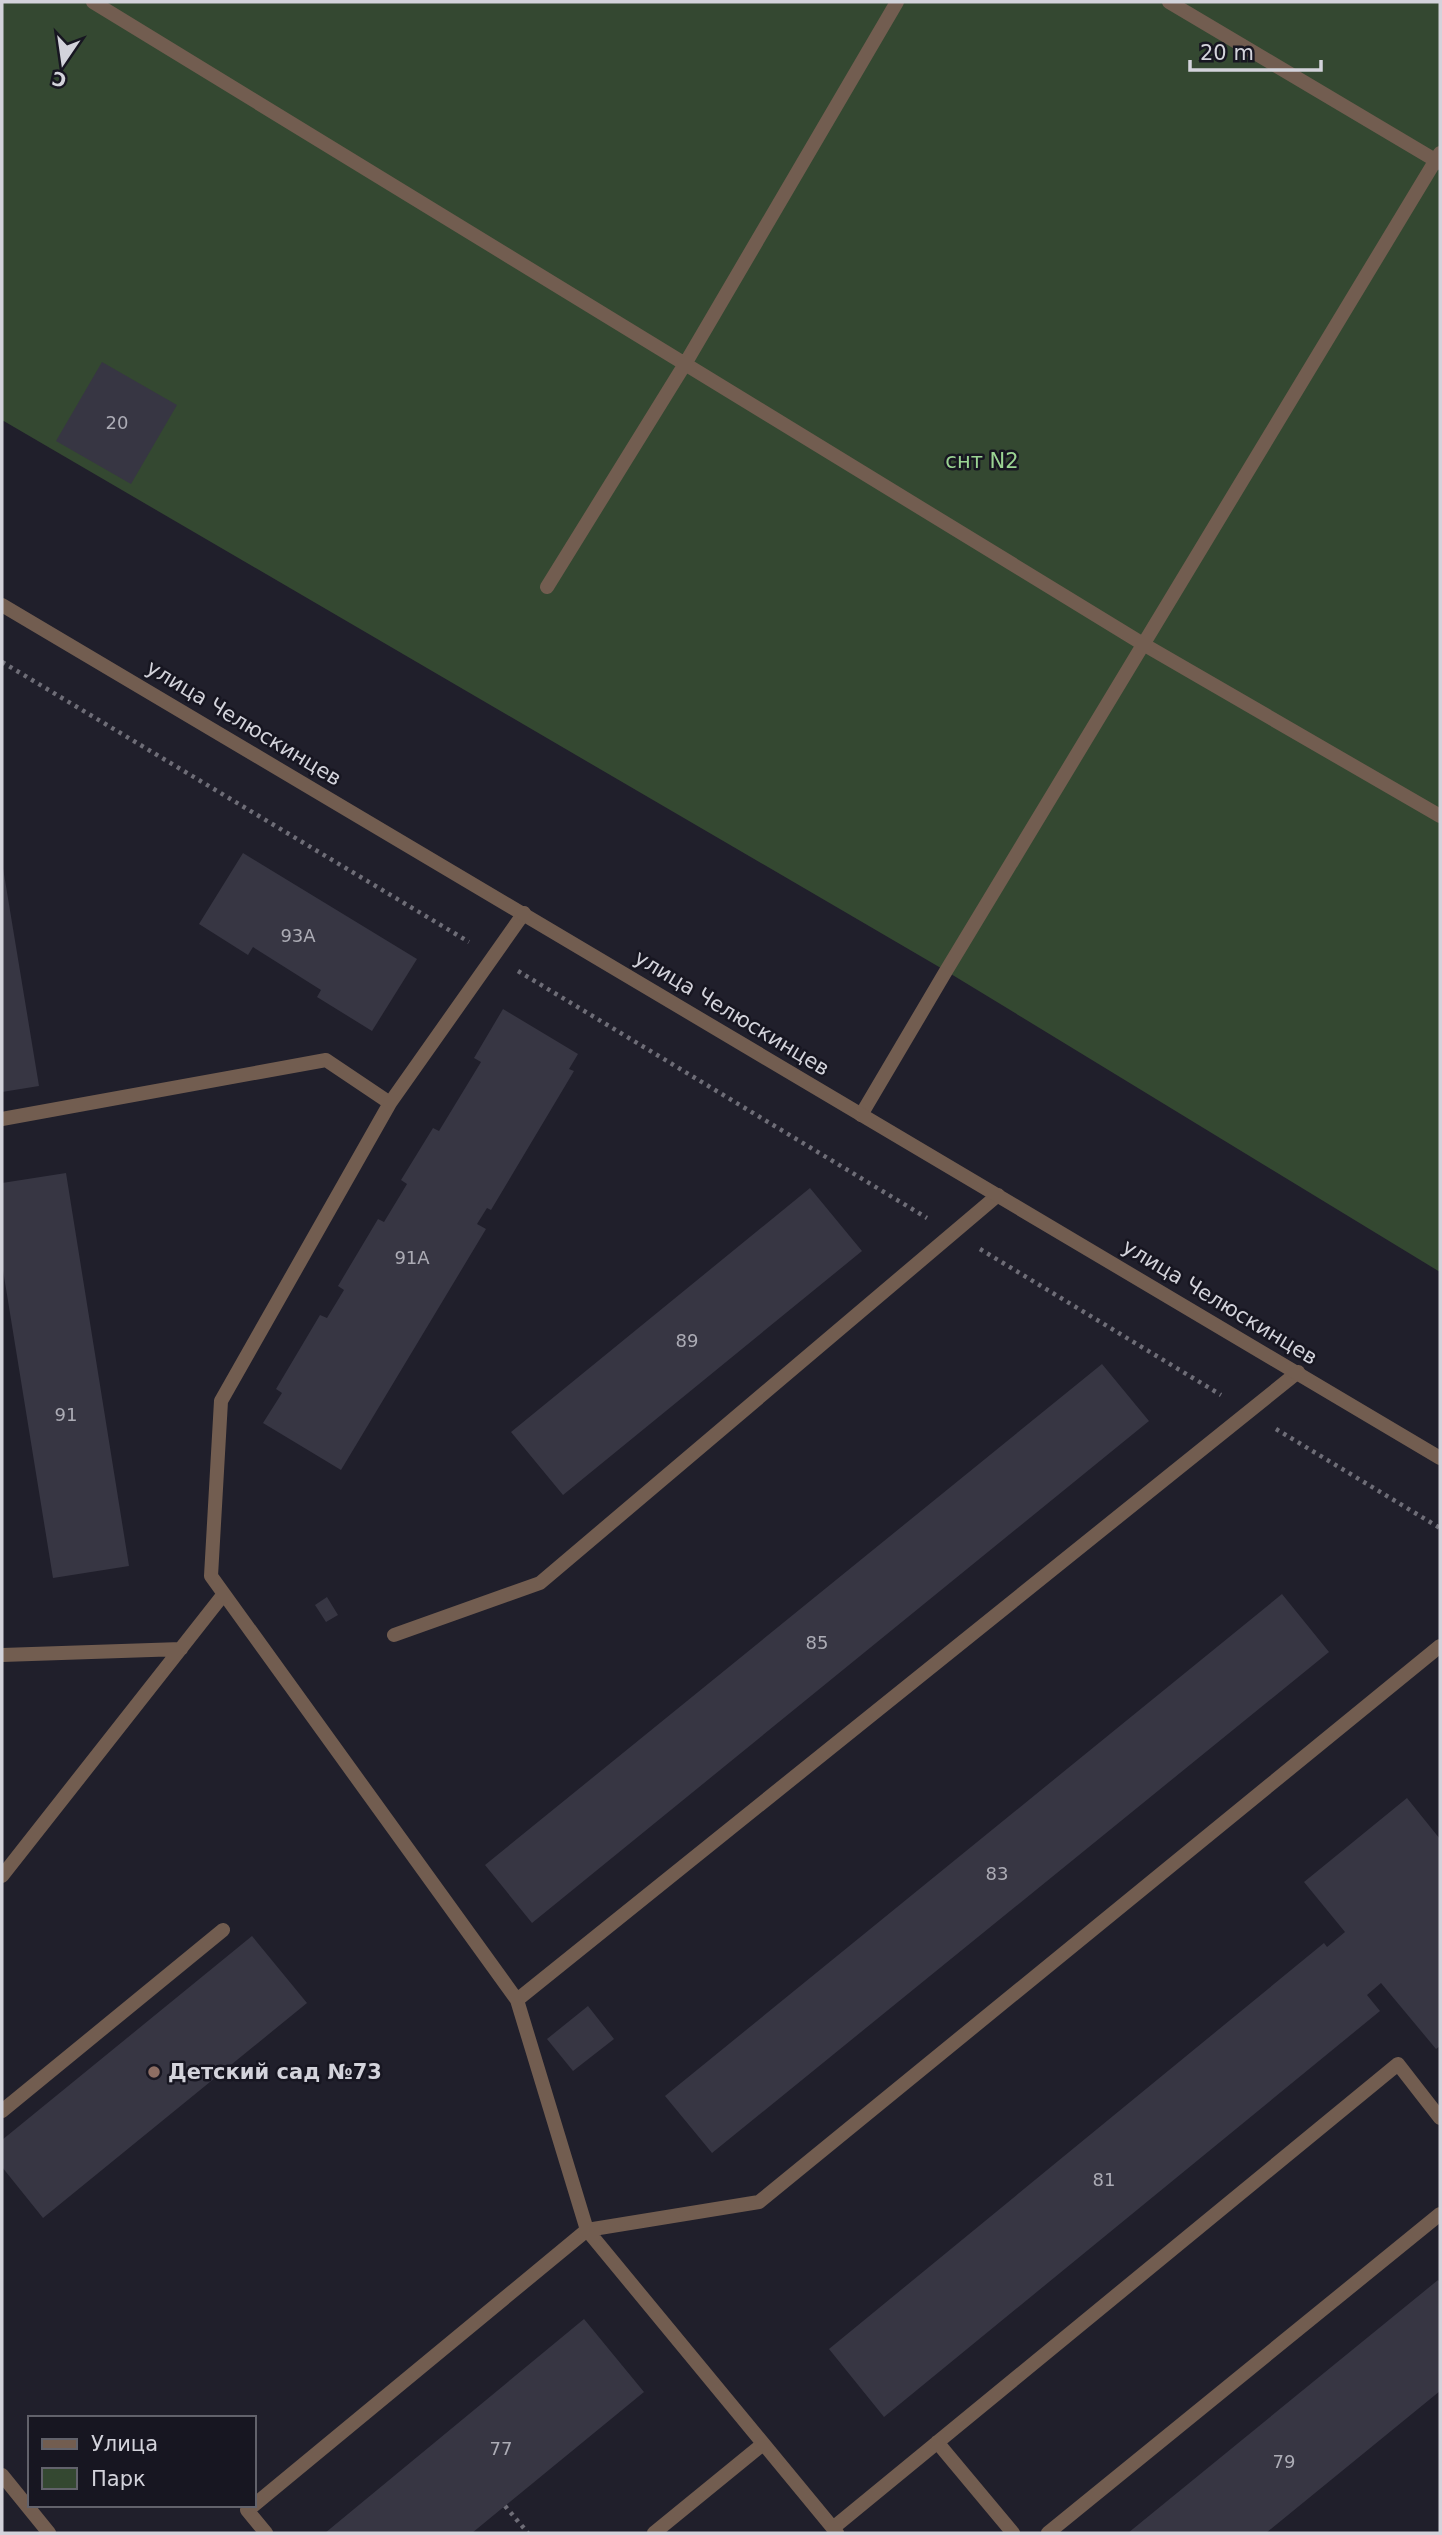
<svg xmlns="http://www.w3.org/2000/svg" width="1442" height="2535" viewBox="0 0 1442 2535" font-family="'DejaVu Sans',sans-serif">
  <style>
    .green { fill: #344831 }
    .building { fill: #373643 }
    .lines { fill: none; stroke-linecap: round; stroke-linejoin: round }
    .path { stroke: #6e6d77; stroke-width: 4.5; stroke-dasharray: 3.5 5; stroke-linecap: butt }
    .service { stroke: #725d50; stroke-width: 14 }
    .tertiary { stroke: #725d50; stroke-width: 14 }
    .education-dot { fill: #8d6e63; stroke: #171621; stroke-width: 2.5 }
    .labels { text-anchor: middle; stroke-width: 5; stroke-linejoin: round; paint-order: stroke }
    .number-label { font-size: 18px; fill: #acacb5 }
    .park-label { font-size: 21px; fill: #9bd493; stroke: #171621 }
    .street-label { font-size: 21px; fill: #d3d3db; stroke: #171621 }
    .poi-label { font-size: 21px; font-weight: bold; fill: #d3d3db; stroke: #171621; text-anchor: start }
  </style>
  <rect width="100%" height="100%" fill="#201f2b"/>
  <path class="green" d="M 2,2 L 1440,2 L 1440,1272 L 946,971 L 2,420 Z"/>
  <path class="building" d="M 102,362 L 177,405 L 131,484 L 56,441 Z
    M 243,853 L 417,959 L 372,1031 L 317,997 L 321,990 L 253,947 L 248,955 L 199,924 Z
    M 2,862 L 39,1086 L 2,1092 Z
    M 503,1009 L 578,1054 L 569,1069 L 574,1071 L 491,1210 L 487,1208 L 477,1224 L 486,1229 L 341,1470 L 263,1423 L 282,1393 L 276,1389 L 320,1315 L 327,1318 L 344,1290 L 338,1286 L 378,1219 L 384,1222 L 407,1184 L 401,1180 L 433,1128 L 439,1131 L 481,1062 L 474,1058 Z
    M 66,1173 L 129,1566 L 53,1578 L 2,1264 L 2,1183 Z
    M 810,1188 L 862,1251 L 563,1495 L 511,1432 Z
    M 1102,1364 L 1149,1421 L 532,1923 L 485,1865 Z
    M 1282,1594 L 1329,1652 L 712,2153 L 665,2096 Z
    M 327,1597 L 338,1615 L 326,1622 L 315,1605 Z
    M 1407,1798 L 1440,1839 L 1440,2046 L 1436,2049 L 1381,1983 L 1367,1995 L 1380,2011 L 884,2417 L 829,2349 L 1324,1943 L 1327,1947 L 1345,1932 L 1304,1882 Z
    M 252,1936 L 307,2003 L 43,2218 L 2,2167 L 2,2140 Z
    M 588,2006 L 614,2039 L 573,2071 L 547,2039 Z
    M 1438,2280 L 1440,2283 L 1440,2391 L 1266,2533 L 1128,2533 Z
    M 584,2319 L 644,2392 L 472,2533 L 325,2533 Z"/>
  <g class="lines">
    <path class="path" d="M 2,662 L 469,942
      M 518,971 L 927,1218
      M 980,1249 L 1221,1395
      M 1276,1429 L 1440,1528
      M 505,2506 L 528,2533"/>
    <path class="service" d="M 93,2 L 1143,644 L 1440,816
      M 1169,2 L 1440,163
      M 547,587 L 685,364 L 897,2
      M 524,913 L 390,1103 L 221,1401 L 211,1576 L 517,2000 L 587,2230 L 837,2533
      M 861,1115 L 946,971 L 1440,153
      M 2,1119 L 326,1060 L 390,1103
      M 394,1635 L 540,1583 L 998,1195
      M 2,1655 L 181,1649
      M 2,1876 L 223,1595
      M 517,2000 L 1298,1372
      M 2,2111 L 223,1930
      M 937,2442 L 1013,2533
      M 2,2475 L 49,2533
      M 254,2505 L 587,2230 L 759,2202 L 1440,1646
      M 254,2505 L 247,2510 L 266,2533
      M 833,2528 L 1398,2064 L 1440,2118
      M 654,2533 L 763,2444
      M 1048,2533 L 1440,2214"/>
    <path class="tertiary" d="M 2,605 L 1440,1458"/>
  </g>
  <circle class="education-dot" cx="154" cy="2072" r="7"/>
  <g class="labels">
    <g class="number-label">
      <text x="117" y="429">20</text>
      <text x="298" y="942">93А</text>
      <text x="412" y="1264">91А</text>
      <text x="687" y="1347">89</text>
      <text x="66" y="1421">91</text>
      <text x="817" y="1649">85</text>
      <text x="997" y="1880">83</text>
      <text x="1104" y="2186">81</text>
      <text x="501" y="2455">77</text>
      <text x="1284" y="2468">79</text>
    </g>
    <g class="park-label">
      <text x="982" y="468">снт N2</text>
    </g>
    <g class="street-label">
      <text transform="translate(244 723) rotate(31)" y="7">улица Челюскинцев</text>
      <text transform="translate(732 1013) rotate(31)" y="7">улица Челюскинцев</text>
      <text transform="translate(1220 1302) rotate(31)" y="7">улица Челюскинцев</text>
    </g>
    <g class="poi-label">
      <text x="168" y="2079">Детский сад №73</text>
    </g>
  </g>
  <rect width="1442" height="2535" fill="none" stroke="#d3d3db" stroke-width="7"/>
  <rect x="28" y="2416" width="228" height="91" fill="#171621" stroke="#62626b" stroke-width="2"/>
  <rect x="42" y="2439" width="35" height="10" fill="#725d50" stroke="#62626b" stroke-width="2"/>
  <text x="91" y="2451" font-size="21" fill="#d3d3db">Улица</text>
  <rect x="42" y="2468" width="35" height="21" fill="#344831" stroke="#62626b" stroke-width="2"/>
  <text x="91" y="2486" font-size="21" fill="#d3d3db">Парк</text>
  <g transform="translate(63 63) rotate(193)" stroke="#171621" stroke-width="5" paint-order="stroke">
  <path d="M0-5L12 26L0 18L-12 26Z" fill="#d3d3db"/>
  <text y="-10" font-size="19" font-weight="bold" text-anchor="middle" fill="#d3d3db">С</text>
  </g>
  <path d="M1190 60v10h131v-10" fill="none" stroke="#d3d3db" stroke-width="3.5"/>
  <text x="1200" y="60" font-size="21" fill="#d3d3db" stroke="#171621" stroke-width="5" paint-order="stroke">20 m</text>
</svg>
